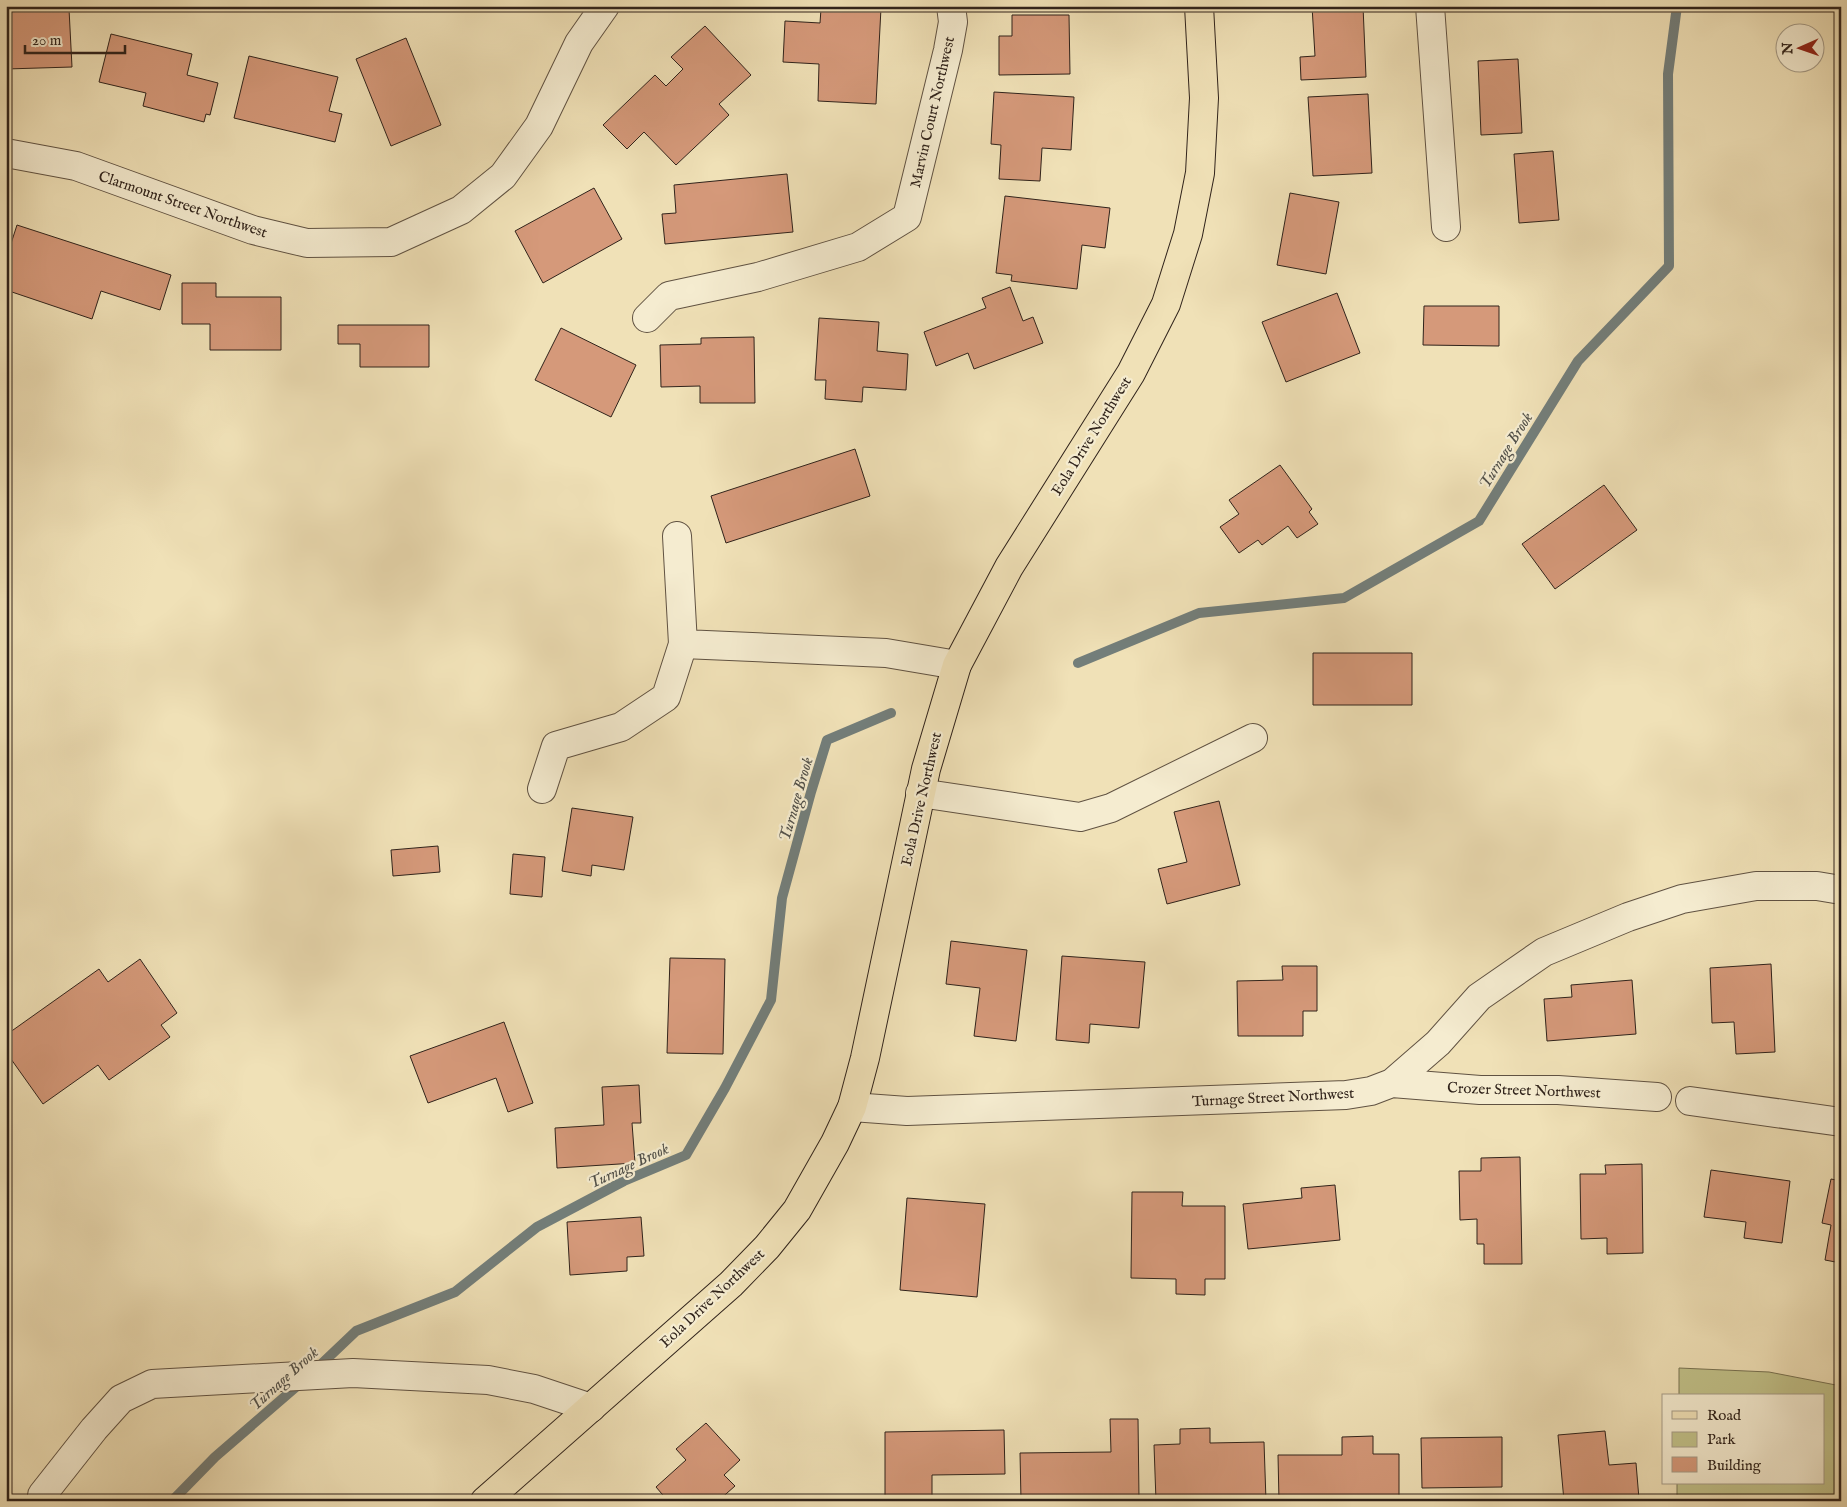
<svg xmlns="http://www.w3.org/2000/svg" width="1847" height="1507" viewBox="0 0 1847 1507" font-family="'IM FELL English',serif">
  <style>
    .green { fill: #c1c189; stroke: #787252 }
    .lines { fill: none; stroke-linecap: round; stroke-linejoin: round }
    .stream { stroke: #737e7a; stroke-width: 10 }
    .building { fill: #d5997a; stroke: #30231b }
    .minor-casing { stroke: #605242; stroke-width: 30 }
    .major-casing { stroke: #30231b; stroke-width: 30 }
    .minor { stroke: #f5ecd0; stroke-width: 28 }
    .major { stroke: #f0e1b7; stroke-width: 28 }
    .labels { text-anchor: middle; stroke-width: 4.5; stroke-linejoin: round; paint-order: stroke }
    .street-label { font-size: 15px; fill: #30231b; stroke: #f5ecd0 }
    .water-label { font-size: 16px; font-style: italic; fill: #52514a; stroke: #f5ecd0 }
  </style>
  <rect width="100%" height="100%" fill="#f0e1b7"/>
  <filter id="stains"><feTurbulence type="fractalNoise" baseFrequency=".004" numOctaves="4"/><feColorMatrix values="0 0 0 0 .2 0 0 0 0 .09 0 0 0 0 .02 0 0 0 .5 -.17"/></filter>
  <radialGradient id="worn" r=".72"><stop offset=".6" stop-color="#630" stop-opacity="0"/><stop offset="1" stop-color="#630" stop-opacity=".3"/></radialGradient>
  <path class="green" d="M 1679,1368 L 1769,1372 L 1841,1386 L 1841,1501 L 1677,1501 L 1677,1483 L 1823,1483 L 1823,1396 L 1679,1396 Z"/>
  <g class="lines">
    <path class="stream" d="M 1078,663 L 1199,613 L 1344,598 L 1479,521 L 1578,361 L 1669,266 L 1668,74 L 1677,6
      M 316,1369 L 356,1331 L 455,1292 L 537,1227 L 624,1181 L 686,1155 L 725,1088 L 771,1000 L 782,898 L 811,792 L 827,740 L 891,713
      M 172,1501 L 215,1457 L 304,1380"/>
  </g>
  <path class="building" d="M 839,6 L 881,8 L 876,104 L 818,101 L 819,64 L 783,62 L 785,21 L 820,23 L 821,9 L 838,9 Z
    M 1312,6 L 1363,6 L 1366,77 L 1301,80 L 1300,57 L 1315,56 Z
    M 69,9 L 72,67 L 6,69 L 6,12 Z
    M 1012,15 L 1069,15 L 1070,74 L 999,75 L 999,36 L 1012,36 Z
    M 705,26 L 751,75 L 719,104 L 729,115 L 676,165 L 644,132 L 627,149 L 603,125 L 655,75 L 666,86 L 683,69 L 671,57 Z
    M 111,34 L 192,54 L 187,75 L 218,83 L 210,115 L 206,114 L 204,122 L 143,106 L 146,93 L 99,82 Z
    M 406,38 L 441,125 L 391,146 L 356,59 Z
    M 249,56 L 338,77 L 329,111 L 342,114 L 335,142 L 234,118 Z
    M 1518,59 L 1522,133 L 1481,135 L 1478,61 Z
    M 994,92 L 1074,97 L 1071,150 L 1042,148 L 1040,181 L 999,179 L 1001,145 L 991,144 Z
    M 1368,94 L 1372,173 L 1313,176 L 1308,97 Z
    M 1553,151 L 1559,220 L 1519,223 L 1514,154 Z
    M 787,174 L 793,232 L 665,244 L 662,214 L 676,213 L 674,185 Z
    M 594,188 L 622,239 L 543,283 L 515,231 Z
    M 1290,193 L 1339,202 L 1326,274 L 1277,265 Z
    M 1005,196 L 1110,208 L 1105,248 L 1082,245 L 1077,289 L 1011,281 L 1012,275 L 996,273 Z
    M 17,225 L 171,275 L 160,310 L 101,291 L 92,319 L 6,290 L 6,259 Z
    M 182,283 L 216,283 L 216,297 L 281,297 L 281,350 L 210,350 L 210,324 L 182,324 Z
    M 1010,287 L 1023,321 L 1033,317 L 1043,343 L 974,369 L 968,353 L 936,366 L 924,332 L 986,308 L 982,298 Z
    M 1337,293 L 1360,353 L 1286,382 L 1262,322 Z
    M 1424,306 L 1499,306 L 1499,346 L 1423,345 Z
    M 819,318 L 879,322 L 877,351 L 908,354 L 906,390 L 863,387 L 862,402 L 825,399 L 826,380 L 815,380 Z
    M 338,325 L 429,325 L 429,367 L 360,367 L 360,344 L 338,344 Z
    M 561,328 L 636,365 L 611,417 L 535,380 Z
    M 754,337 L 755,403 L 700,403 L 700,386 L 661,387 L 660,345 L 701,344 L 701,338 Z
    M 855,449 L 870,496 L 726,543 L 711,496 Z
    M 1280,465 L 1312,509 L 1309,512 L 1318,524 L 1297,538 L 1288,526 L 1262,545 L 1258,540 L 1239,553 L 1220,527 L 1239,514 L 1229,500 Z
    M 1604,485 L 1637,530 L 1555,589 L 1522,544 Z
    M 1313,653 L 1412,653 L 1412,705 L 1313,705 Z
    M 1219,801 L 1240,885 L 1167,904 L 1158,869 L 1187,862 L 1174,812 Z
    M 572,808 L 633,817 L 624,870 L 592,865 L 591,876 L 562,871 Z
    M 438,846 L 440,872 L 393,876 L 391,850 Z
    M 513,854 L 545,857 L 542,897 L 510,894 Z
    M 951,941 L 1027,950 L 1016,1041 L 974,1036 L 980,988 L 946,984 Z
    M 1062,956 L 1145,962 L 1139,1028 L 1090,1024 L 1089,1043 L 1056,1040 Z
    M 670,958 L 725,959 L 723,1054 L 667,1053 Z
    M 140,959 L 177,1013 L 161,1025 L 170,1037 L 109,1080 L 98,1065 L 43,1104 L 6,1052 L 6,1035 L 99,969 L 108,982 Z
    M 1771,964 L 1775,1052 L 1736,1054 L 1734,1022 L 1712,1023 L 1710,968 Z
    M 1282,966 L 1317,966 L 1317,1011 L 1303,1011 L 1303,1036 L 1238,1036 L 1237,981 L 1283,980 Z
    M 1632,980 L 1636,1034 L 1547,1041 L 1544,999 L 1572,997 L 1571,985 Z
    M 504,1022 L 533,1103 L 508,1112 L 496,1078 L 428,1103 L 410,1056 Z
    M 639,1085 L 641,1123 L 632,1123 L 635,1163 L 557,1168 L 555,1128 L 604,1125 L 602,1087 Z
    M 1520,1157 L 1522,1264 L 1484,1264 L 1484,1244 L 1477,1244 L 1477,1219 L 1460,1220 L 1459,1171 L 1481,1171 L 1481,1158 Z
    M 1642,1164 L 1643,1253 L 1607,1254 L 1607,1238 L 1581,1239 L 1580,1174 L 1606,1174 L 1605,1165 Z
    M 1711,1170 L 1790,1181 L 1782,1243 L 1744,1238 L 1746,1222 L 1704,1217 Z
    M 1831,1179 L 1841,1181 L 1841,1263 L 1825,1260 L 1831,1225 L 1822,1223 Z
    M 1335,1185 L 1340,1240 L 1248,1249 L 1243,1204 L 1302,1198 L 1301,1188 Z
    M 1132,1192 L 1183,1192 L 1182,1206 L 1225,1206 L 1225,1279 L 1205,1279 L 1205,1295 L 1176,1294 L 1176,1279 L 1131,1278 Z
    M 907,1198 L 985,1204 L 977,1297 L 900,1290 Z
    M 641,1217 L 644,1256 L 627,1257 L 627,1271 L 570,1275 L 567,1222 Z
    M 1110,1419 L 1138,1419 L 1139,1498 L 1021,1500 L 1020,1453 L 1111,1452 Z
    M 706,1423 L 740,1460 L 724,1475 L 735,1486 L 718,1501 L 668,1501 L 656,1487 L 686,1460 L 676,1449 Z
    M 1210,1428 L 1210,1443 L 1264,1442 L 1266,1501 L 1156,1501 L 1154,1445 L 1180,1444 L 1180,1429 Z
    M 1004,1430 L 1005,1474 L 932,1475 L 932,1501 L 885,1501 L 885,1432 Z
    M 1605,1431 L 1609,1465 L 1636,1463 L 1639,1499 L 1564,1501 L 1558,1435 Z
    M 1373,1436 L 1373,1454 L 1399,1454 L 1399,1501 L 1279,1501 L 1278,1455 L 1342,1455 L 1342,1437 Z
    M 1502,1437 L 1502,1487 L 1422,1488 L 1421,1438 Z"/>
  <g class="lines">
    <defs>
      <path id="minor" d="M 1430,6 L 1446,227
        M 6,153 L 76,166 L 253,230 L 307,243 L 391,242 L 461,210 L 503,176 L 539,126 L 579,43 L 605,6
        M 647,318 L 669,296 L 758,277 L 858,247 L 907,217 L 948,50 L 953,22 L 951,6
        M 683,644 L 886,653 L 957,665
        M 542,789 L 556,746 L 621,727 L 666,697 L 683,644 L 677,536
        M 920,793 L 1080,817 L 1111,808 L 1253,738
        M 1392,1083 L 1480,1090 L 1558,1090 L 1657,1097
        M 1690,1101 L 1841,1122
        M 852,1107 L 907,1111 L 1346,1095 L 1371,1091 L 1392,1083 L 1438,1043 L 1479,997 L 1544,952 L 1628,917 L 1682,899 L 1756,886 L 1817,886 L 1841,890
        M 42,1495 L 94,1429 L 121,1399 L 152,1384 L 353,1373 L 488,1380 L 534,1389 L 591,1408"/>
      <path id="major" d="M 485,1501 L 731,1284 L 767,1247 L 797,1210 L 835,1143 L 852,1107 L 865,1058 L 926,769 L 957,665 L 1009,567 L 1131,373 L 1166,304 L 1188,234 L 1200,173 L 1204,98 L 1199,6"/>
    </defs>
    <use href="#minor" class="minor-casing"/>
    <use href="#major" class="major-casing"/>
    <use href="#minor" class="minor"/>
    <use href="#major" class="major"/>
  </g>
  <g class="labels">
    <g class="street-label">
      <text transform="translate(932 112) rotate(-77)" y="5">Marvin Court Northwest</text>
      <text transform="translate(183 204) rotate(19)" y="5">Clarmount Street Northwest</text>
      <text transform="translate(1091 436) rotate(-58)" y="5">Eola Drive Northwest</text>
      <text transform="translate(921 799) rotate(-77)" y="5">Eola Drive Northwest</text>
      <text transform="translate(1524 1090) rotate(2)" y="5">Crozer Street Northwest</text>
      <text transform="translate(1273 1097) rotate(-3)" y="5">Turnage Street Northwest</text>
      <text transform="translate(712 1298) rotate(-43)" y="5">Eola Drive Northwest</text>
    </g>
    <g class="water-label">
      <text transform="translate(1505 450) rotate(-58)" y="6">Turnage Brook</text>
      <text transform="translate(795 799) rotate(-74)" y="6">Turnage Brook</text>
      <text transform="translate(628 1165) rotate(-25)" y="6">Turnage Brook</text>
      <text transform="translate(283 1378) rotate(-42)" y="6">Turnage Brook</text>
    </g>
  </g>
  <rect width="1847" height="1507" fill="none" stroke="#f0e1b7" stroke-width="25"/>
  <rect x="8" y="8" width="1832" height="1492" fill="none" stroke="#30231b" stroke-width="2.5"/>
  <rect x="12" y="12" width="1822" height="1482" fill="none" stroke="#30231b"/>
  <rect x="1662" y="1394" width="162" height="90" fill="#f5ecd0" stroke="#a69c88"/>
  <rect x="1672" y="1411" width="25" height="8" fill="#f0e1b7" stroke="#a69c88"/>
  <text x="1707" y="1420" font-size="15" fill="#30231b">Road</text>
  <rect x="1672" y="1432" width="25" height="15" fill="#c1c189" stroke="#a69c88"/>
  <text x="1707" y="1444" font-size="15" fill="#30231b">Park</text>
  <rect x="1672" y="1457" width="25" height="15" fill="#d5997a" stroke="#a69c88"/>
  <text x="1707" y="1470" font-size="15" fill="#30231b">Building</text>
  <g transform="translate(1800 48) rotate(268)"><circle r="24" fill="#f5ecd0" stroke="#a69c88"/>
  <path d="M0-4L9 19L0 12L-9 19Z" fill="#8f2418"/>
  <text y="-8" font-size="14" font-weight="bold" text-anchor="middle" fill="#30231b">N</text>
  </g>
  <path d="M25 45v8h100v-8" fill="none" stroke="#30231b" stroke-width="2.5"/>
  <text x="32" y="45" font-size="15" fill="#30231b" stroke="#f5ecd0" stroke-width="4" paint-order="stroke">20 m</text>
  <rect width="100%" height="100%" filter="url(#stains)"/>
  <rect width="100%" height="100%" fill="url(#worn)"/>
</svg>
